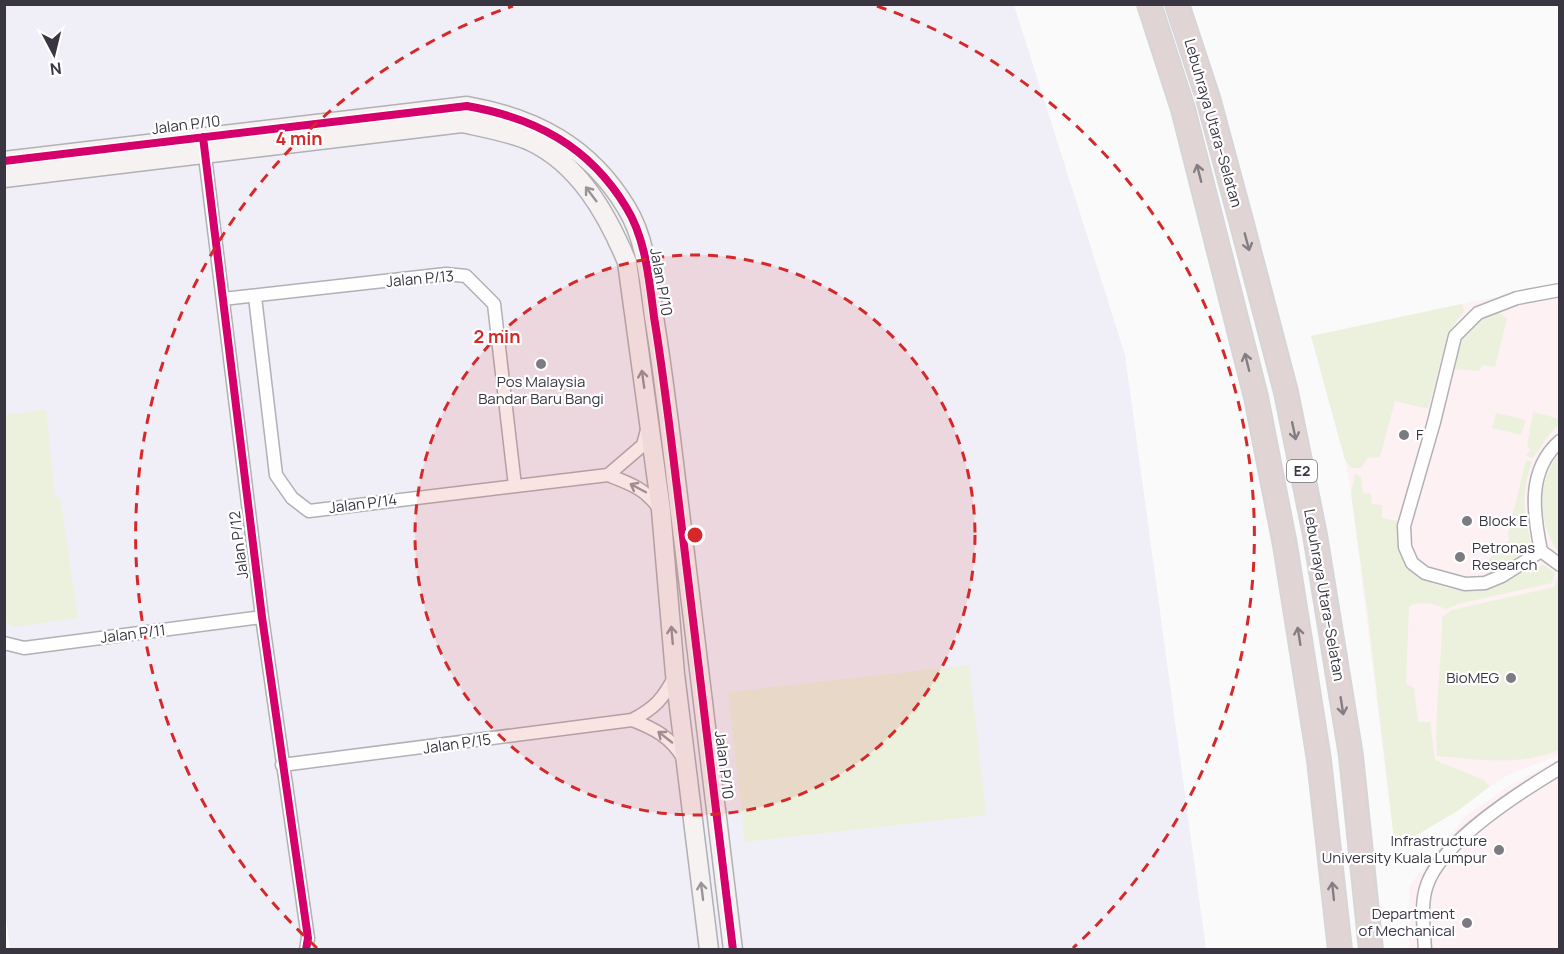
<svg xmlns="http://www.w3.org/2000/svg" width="1564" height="954" viewBox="0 0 1564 954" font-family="Manrope,sans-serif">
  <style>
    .industrial { fill: #f0eff7 }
    .education { fill: #fdf1f4 }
    .green { fill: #ebf1dd }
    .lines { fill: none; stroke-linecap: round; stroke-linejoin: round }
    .street-casing { stroke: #b1b0b5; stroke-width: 15 }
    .secondary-casing { stroke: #b1b0b5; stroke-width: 21 }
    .highway-casing { stroke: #d6d5d8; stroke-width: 26 }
    .street { stroke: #fefefe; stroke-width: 12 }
    .secondary { stroke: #f6f2f2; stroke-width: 18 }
    .highway { stroke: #e1d4d5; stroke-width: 22 }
    .cycleway-casing { stroke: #fff; stroke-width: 11 }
    .cycleway { stroke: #d6006c; stroke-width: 8 }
    .oneway { stroke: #857d84 }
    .oneway2 { stroke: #98949a }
    .oneway3 { stroke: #9c9aa0 }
    .ring { fill: none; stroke: #d62828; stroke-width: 3; stroke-dasharray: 10 8 }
    .poi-dot { fill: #7d7b82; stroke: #fff; stroke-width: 2 }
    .labels { text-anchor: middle; stroke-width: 4.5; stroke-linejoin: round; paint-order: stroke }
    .shield { fill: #fff; stroke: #74727b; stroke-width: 1.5 }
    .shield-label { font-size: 14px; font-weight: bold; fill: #393642 }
    .street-label { font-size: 15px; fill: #393642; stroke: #fff }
    .poi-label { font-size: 15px; fill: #393642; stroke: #fff; text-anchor: start }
    .centre { fill: #d62828; stroke: #fff; stroke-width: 3 }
    .ring-label { font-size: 18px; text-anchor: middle; font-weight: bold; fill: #d62828; stroke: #fff; stroke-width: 4.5; stroke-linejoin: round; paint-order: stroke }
  </style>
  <rect width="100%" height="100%" fill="#fafafa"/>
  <path class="industrial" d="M 4,5 L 1014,5 L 1125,355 L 1206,949 L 10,949 L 4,902 Z"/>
  <path class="education" d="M 1559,287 L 1559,755 L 1508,775 L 1485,790 L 1462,808 L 1395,848 L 1351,493 L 1345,460 L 1311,336 L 1474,301 Z
    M 1559,759 L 1559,949 L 1409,949 L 1409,886 L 1467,815 L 1510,785 Z"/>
  <path class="green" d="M 1462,304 L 1464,311 L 1448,333 L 1428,409 L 1395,401 L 1380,457 L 1368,458 L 1361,468 L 1351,468 L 1345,460 L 1311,336 Z
    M 1498,312 L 1507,319 L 1495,367 L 1483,365 L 1479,371 L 1453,369 C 1460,339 1464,319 1498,312 Z
    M 46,409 L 55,497 L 60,497 L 78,618 L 13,627 L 4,621 L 5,415 Z
    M 1533,412 L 1560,419 L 1559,425 C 1548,433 1542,447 1533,458 L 1526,456 L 1530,450 L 1527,446 Z
    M 1496,413 L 1526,420 L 1521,435 L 1492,428 Z
    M 1559,452 L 1558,518 L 1559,554 C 1537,519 1536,487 1559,452 Z
    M 1526,460 L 1532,462 C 1525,481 1523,499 1526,520 C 1527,528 1530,535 1530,544 C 1520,557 1503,569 1488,575 L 1481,570 L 1494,553 L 1509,540 L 1508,534 Z
    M 1355,473 L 1361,477 L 1363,493 L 1371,494 L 1372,504 L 1382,505 L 1382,518 L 1397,521 L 1401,554 L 1414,574 L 1437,585 L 1457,590 L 1480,589 L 1507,581 L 1521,572 L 1544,565 L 1555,573 L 1552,583 L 1458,604 L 1446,609 C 1433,603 1423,601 1409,606 L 1406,684 L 1414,688 L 1418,722 L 1430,722 L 1435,760 L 1484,780 L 1490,786 L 1459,810 L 1395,848 L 1367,609 L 1351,493 Z
    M 1558,574 L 1560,575 L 1559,750 C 1520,766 1479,760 1437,756 C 1434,710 1442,663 1442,617 L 1452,610 L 1554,587 Z
    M 969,665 L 986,815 L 745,842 L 728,692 Z"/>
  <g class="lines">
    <defs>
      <path id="street" d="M 204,148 L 262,617 L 308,938 L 306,950
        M 255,297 L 276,475 L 292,498 L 309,511 L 608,475 C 631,484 644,488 659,508
        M 223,299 L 446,274 L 466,276 L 494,304 L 515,486
        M 1560,441 C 1527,470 1533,512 1541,551 L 1560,565
        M 608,475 L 643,445 L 647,430
        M 1541,551 L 1502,576 L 1485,583 L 1465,584 L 1425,573 L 1412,563 L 1405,547 L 1404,526 L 1434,422 L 1455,336 L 1478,313 L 1517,298 L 1560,290
        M 4,643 L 24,648 L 262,617
        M 632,720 C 653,728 671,737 683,758
        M 282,765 L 632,720 C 655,708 663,699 675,676
        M 1425,950 C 1424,930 1420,904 1427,885 C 1442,841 1520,792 1560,768"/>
      <path id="secondary" d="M 4,161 L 467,106 C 535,118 589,146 626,207 C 646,239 649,280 654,317 C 662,365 668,414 674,463 C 693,625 713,787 733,950
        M 4,178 L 462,123 C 485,128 509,132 530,141 C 579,164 607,214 627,262 L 661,510 L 675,674 L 709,950"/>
      <path id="highway" d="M 1149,4 L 1183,109 L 1256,397 L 1285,545 L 1319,760 L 1340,950
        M 1177,4 L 1208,98 L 1243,228 L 1286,392 L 1315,535 L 1351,756 L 1371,950"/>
    </defs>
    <use href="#street" class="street-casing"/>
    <use href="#secondary" class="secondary-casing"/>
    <use href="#highway" class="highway-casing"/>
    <use href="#street" class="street"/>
    <use href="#secondary" class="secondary"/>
    <use href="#highway" class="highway"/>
    <defs>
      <path id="cycleway" d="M 203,137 L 262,617 L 308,938 L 306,950
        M 4,161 L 467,106 C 535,118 589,146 626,207 C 646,239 649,280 654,317 C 662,365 668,414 674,463 C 693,625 713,787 733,950"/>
    </defs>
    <use href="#cycleway" class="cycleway-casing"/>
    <use href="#cycleway" class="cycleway"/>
  </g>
  <defs><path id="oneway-shaft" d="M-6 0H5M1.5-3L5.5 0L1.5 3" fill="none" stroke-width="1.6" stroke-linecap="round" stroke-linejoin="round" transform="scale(1.5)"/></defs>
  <g class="oneway">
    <use href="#oneway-shaft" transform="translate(1199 173) rotate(-104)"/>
    <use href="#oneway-shaft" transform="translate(1247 242) rotate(75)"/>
    <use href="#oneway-shaft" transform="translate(1247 362) rotate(-104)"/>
    <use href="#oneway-shaft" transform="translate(1294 431) rotate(78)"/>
    <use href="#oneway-shaft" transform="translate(1299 636) rotate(-99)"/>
    <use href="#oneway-shaft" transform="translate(1342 706) rotate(81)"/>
    <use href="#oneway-shaft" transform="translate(1333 891) rotate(-96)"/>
  </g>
  <g class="oneway2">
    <use href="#oneway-shaft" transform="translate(591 194) rotate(-127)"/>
    <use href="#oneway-shaft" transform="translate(643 379) rotate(-98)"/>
    <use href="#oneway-shaft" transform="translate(672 635) rotate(-95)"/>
    <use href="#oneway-shaft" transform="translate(702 891) rotate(-97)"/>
  </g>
  <g class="oneway3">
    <use href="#oneway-shaft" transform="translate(638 488) rotate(-152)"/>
    <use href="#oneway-shaft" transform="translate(665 737) rotate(-142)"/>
  </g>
  <circle cx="695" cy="535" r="280" fill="#d62828" fill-opacity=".12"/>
  <g class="ring">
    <circle cx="695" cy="535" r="280"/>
    <path d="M317 948A560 560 0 0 1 513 6M877 6A560 560 0 0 1 1073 948"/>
  </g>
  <g class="poi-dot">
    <circle cx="541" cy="364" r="6"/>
    <circle cx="1404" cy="435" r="6"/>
    <circle cx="1467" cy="521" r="6"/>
    <circle cx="1460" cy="557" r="6"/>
    <circle cx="1511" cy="678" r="6"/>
    <circle cx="1499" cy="850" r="6"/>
    <circle cx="1467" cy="923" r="6"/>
  </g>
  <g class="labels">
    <rect class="shield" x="1287" y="460" width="30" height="22" rx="4.5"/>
    <g class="shield-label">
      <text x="1302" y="476">E2</text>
    </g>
    <g class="street-label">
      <text transform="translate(1213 123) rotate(74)" y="5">Lebuhraya Utara–Selatan</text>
      <text transform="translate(186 125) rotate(-7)" y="5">Jalan P/10</text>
      <text transform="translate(420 279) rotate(-5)" y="5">Jalan P/13</text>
      <text transform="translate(661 282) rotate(80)" y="5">Jalan P/10</text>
      <text transform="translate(363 504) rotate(-7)" y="5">Jalan P/14</text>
      <text transform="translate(239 545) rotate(-97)" y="5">Jalan P/12</text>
      <text transform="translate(1324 595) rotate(80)" y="5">Lebuhraya Utara–Selatan</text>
      <text transform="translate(133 634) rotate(-7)" y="5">Jalan P/11</text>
      <text transform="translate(457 744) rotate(-8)" y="5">Jalan P/15</text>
      <text transform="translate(724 765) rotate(83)" y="5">Jalan P/10</text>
    </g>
    <g class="poi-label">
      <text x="541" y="387" text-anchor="middle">Pos Malaysia<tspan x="541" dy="17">Bandar Baru Bangi</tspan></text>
      <text x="1416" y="440">F</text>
      <text x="1479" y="526">Block E</text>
      <text x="1472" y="553">Petronas<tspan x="1472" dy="17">Research</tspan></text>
      <text x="1499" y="683" text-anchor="end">BioMEG</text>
      <text x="1487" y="846" text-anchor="end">Infrastructure<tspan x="1487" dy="17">University Kuala Lumpur</tspan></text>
      <text x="1455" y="919" text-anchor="end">Department<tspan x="1455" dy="17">of Mechanical</tspan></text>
    </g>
  </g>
  <circle cx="695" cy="535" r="9" class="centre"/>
  <g class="ring-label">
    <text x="299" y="145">4 min</text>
    <text x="497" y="343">2 min</text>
  </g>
  <rect width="1564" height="954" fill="none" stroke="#393642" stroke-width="12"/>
  <g transform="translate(54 54) rotate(173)" stroke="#ffffff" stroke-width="4.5" paint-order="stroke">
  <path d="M0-4.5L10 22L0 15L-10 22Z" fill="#393642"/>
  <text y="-9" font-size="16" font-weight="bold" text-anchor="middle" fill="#393642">N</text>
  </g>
</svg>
